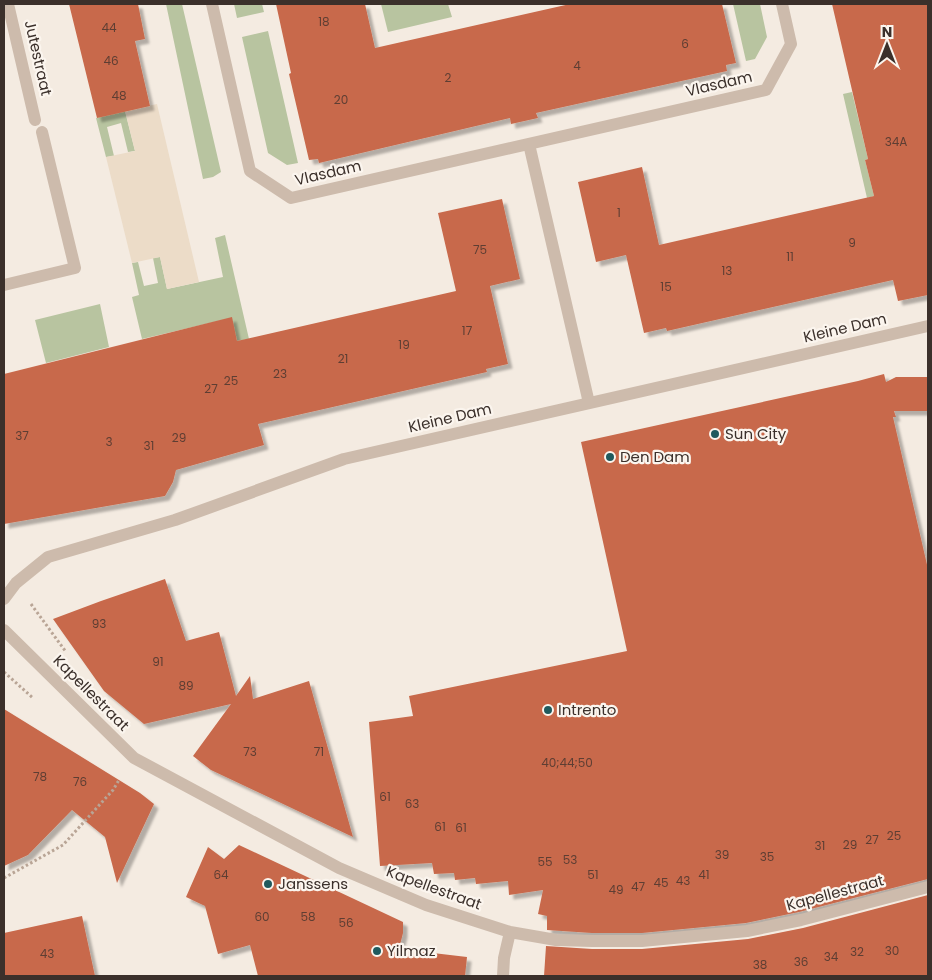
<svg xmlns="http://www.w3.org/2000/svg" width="932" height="980" viewBox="0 0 932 980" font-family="Poppins,sans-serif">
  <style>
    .green { fill: #b8c4a0 }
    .plaza { fill: #ecdcc8 }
    .building { fill: #c8694b; filter: url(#shadow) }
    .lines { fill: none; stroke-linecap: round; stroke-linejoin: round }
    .path { stroke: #b9a596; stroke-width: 3; stroke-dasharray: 2.5 2.5; stroke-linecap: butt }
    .minor { stroke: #cdbbac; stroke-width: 12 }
    .poi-dot { fill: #1f5a5e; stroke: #fbf5ee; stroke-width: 2 }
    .labels { text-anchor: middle; stroke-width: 4.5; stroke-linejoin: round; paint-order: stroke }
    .number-label { font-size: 12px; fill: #5e3e33 }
    .street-label { font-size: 15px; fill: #3b302b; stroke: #fbf5ee }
    .poi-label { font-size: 15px; fill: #3b302b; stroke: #fbf5ee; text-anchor: start }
  </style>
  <defs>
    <filter id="shadow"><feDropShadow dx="4.5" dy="4.5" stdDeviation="1" flood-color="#0004"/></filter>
  </defs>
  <rect width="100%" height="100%" fill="#f4ebe1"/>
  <path class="green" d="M 166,4 L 182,4 L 221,172 L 213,177 L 203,179 Z
    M 234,4 L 262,4 L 264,12 L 237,18 Z
    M 381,4 L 448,4 L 452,17 L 388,32 Z
    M 733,4 L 760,4 L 767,37 L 755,59 L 746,61 Z
    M 268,31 L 298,163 L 287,165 L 268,153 L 242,37 Z
    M 852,92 L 868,159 L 865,160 L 874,196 L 867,198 L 843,94 Z
    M 125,111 L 135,151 L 128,152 L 121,123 L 107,127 L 114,156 L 106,157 L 96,118 Z
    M 225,235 L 249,339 L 237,341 L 231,318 L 142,339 L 132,297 L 139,295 L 132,263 L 138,262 L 144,286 L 158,283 L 153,258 L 160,257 L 167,289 L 223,277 L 215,238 Z
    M 100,304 L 109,347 L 46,363 L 35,320 Z"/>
  <path class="plaza" d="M 157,104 L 199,282 L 167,289 L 160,257 L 132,263 L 106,157 L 135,151 L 125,111 Z"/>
  <path class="building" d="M 69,4 L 138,4 L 145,39 L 135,41 L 150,106 L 97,118 Z
    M 276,4 L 365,4 L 375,48 L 570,4 L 722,4 L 736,63 L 726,65 L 727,71 L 536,113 L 538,118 L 511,124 L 510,118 L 319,163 L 318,159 L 309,160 L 289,74 L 291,73 Z
    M 832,4 L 928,4 L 928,295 L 898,301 L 893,280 L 667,331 L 666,328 L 644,333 L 626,255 L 596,262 L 578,182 L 642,167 L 659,245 L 874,196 L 865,160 L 868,159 Z
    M 502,199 L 520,279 L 490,286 L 508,364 L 486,369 L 487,372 L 258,424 L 264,445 L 176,470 L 173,482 L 165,496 L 4,524 L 4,374 L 232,317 L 237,341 L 456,291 L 438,213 Z
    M 884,374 L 886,382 L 896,377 L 928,377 L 928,411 L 894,411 L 896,417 L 893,417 L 928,569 L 928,879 L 799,912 L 746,923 L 642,933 L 592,933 L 547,930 L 547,916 L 538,914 L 543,890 L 509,895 L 508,881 L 476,884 L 475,878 L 455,880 L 454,873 L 434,874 L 432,863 L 380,866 L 369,722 L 413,716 L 409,696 L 627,651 L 581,442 L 858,381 Z
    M 165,579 L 186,641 L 219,632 L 236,696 L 250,676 L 253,699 L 309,681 L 353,837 L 211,770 L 193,756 L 231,704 L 144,724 L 104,691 L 53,619 L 101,601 Z
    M 4,709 L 140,793 L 154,804 L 117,883 L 105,837 L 72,810 L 28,855 L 4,866 Z
    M 239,845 L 403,922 L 403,933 L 399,949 L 467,957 L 465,976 L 258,976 L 250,945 L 218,954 L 205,906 L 186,897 L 208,847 L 224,859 Z
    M 928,895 L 928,976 L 544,976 L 546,946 L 592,949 L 642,949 L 748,939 L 803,928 Z
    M 82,916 L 95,976 L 4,976 L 4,933 Z"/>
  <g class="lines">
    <path class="path" d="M 31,604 L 66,652
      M 4,672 L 33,698
      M 4,878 L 63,845 L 113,790 L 119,780"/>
    <path class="minor" d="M 8,4 L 35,120
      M 212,4 L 250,171 L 291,198 L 766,90 L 791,44 L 782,4
      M 529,144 L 589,403
      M 4,285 L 75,268 L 42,132
      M 4,599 L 16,583 L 48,557 L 175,520 L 344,459 L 928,326
      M 4,630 L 134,758 L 339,868 L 426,905 L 510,932 L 556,940 L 592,941 L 642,941 L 747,931 L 801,920 L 928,887
      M 503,976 L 504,958 L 510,932"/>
  </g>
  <g class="poi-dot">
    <circle cx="715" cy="434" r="5"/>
    <circle cx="610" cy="457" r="5"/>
    <circle cx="548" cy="710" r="5"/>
    <circle cx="268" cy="884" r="5"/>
    <circle cx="377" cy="951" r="5"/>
  </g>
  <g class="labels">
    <g class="number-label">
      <text x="324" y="26">18</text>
      <text x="109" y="32">44</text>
      <text x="685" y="48">6</text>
      <text x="111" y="65">46</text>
      <text x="577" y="70">4</text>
      <text x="448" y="82">2</text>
      <text x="119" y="100">48</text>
      <text x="341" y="104">20</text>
      <text x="896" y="146">34A</text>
      <text x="619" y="217">1</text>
      <text x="852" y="247">9</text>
      <text x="480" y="254">75</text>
      <text x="790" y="261">11</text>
      <text x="727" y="275">13</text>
      <text x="666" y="291">15</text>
      <text x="467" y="335">17</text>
      <text x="404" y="349">19</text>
      <text x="343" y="363">21</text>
      <text x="280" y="378">23</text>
      <text x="231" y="385">25</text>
      <text x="211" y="393">27</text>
      <text x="22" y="440">37</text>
      <text x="179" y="442">29</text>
      <text x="109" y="446">3</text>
      <text x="149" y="450">31</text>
      <text x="99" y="628">93</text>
      <text x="158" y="666">91</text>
      <text x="186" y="690">89</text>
      <text x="250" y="756">73</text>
      <text x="319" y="756">71</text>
      <text x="567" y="767">40;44;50</text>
      <text x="40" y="781">78</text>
      <text x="80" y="786">76</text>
      <text x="385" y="801">61</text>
      <text x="412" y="808">63</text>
      <text x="440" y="831">61</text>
      <text x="461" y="832">61</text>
      <text x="894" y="840">25</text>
      <text x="872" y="844">27</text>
      <text x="850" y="849">29</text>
      <text x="820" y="850">31</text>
      <text x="722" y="859">39</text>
      <text x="767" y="861">35</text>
      <text x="570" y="864">53</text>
      <text x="545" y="866">55</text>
      <text x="221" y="879">64</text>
      <text x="593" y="879">51</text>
      <text x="704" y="879">41</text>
      <text x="683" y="885">43</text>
      <text x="661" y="887">45</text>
      <text x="638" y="891">47</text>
      <text x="616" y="894">49</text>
      <text x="262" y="921">60</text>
      <text x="308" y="921">58</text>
      <text x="346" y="927">56</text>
      <text x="892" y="955">30</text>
      <text x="857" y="956">32</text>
      <text x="47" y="958">43</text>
      <text x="831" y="961">34</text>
      <text x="801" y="966">36</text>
      <text x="760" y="969">38</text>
    </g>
    <g class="street-label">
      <text transform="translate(38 58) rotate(77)" y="5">Jutestraat</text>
      <text transform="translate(719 84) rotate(-13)" y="5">Vlasdam</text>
      <text transform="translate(328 173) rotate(-13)" y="5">Vlasdam</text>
      <text transform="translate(845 328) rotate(-13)" y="5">Kleine Dam</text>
      <text transform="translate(450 418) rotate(-13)" y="5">Kleine Dam</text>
      <text transform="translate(91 693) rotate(45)" y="5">Kapellestraat</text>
      <text transform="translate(434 888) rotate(20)" y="5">Kapellestraat</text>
      <text transform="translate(835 893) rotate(-15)" y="5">Kapellestraat</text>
    </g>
    <g class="poi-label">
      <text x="725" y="439">Sun City</text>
      <text x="620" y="462">Den Dam</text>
      <text x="558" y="715">Intrento</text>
      <text x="278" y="889">Janssens</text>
      <text x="387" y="956">Yilmaz</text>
    </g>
  </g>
  <rect width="932" height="980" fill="none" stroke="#3b302b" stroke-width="10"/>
  <g transform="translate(887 45)" stroke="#fbf5ee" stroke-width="4" paint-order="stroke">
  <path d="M0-4L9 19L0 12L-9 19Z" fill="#3b302b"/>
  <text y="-8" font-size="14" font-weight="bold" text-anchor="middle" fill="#3b302b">N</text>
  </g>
</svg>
